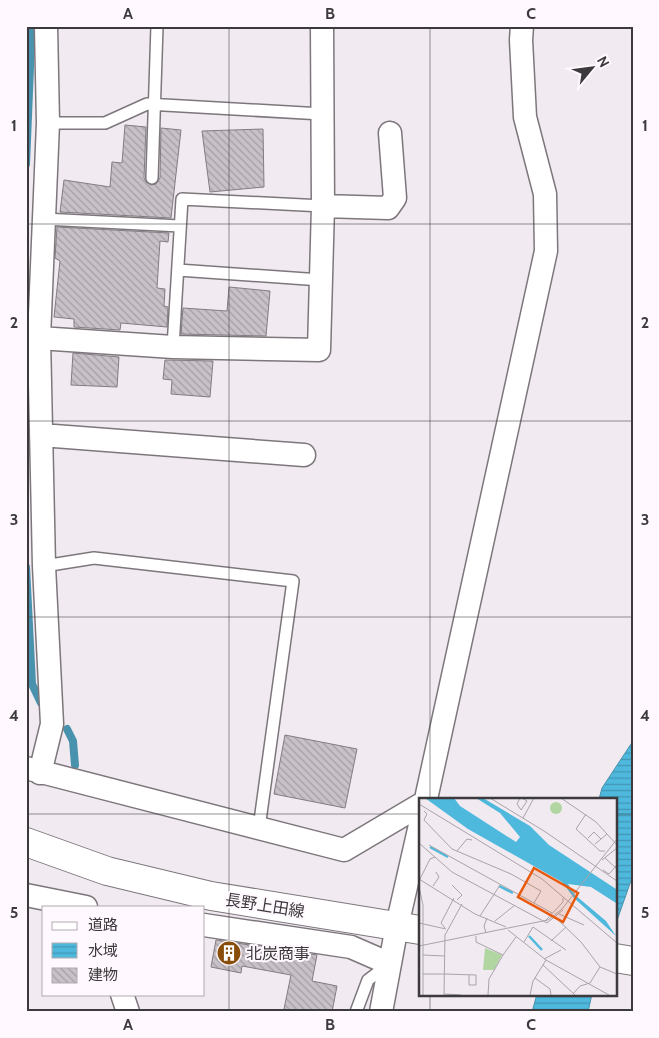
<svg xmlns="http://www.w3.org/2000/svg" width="659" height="1038" viewBox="0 0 659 1038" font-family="Cabin,'Noto Sans JP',sans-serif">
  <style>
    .water { fill: url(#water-rules); stroke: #4992ad }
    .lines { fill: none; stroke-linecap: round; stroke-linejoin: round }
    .stream { stroke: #4992ad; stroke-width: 8 }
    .building { fill: url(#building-back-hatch); stroke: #837d83 }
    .service-casing { stroke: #7d777c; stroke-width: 14 }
    .minor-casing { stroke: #7d777c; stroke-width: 25 }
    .primary-casing { stroke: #7d777c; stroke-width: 30 }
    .service { stroke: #fff; stroke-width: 11 }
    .minor { stroke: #fff; stroke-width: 22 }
    .primary { stroke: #fff; stroke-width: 28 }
    .grid { fill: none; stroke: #3c3a3c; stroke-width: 1; stroke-opacity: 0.55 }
    .labels { text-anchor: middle; stroke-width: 4; stroke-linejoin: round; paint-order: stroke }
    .street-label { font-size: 16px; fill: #3c3a3c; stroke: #fff8fe }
    .poi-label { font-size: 16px; fill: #3c3a3c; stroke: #fff8fe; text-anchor: start }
    .inset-river { fill: none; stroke: #4eb8dd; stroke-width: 2.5 }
    .inset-road { fill: none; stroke: #a9a4a9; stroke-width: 1 }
    .view { fill: #e8590c; fill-opacity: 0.15; stroke: #e8590c; stroke-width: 2.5 }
    .inset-edge { fill: none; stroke: #3c3a3c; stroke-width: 2.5 }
    .neatline { fill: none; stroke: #3c3a3c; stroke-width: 2 }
    .grid-label { font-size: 16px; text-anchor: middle; font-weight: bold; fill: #3c3a3c }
  </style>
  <defs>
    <pattern id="water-rules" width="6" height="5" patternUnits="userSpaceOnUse" patternTransform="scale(1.25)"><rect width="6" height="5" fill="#4eb8dd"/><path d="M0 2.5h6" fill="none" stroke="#4297b4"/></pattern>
    <pattern id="building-back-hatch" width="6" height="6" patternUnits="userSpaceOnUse" patternTransform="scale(1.25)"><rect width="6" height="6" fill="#c8c2c8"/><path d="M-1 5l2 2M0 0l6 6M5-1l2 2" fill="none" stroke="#a49fa4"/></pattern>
  </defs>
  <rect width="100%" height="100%" fill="#f1eaf1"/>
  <path class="water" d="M 633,741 L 633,875 L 615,926 L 615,799 L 599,799 L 602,788 Z
    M 537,994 L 592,994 L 588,1012 L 532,1012 Z"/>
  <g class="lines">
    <path class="stream" d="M 26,164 L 31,43 L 30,26
      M 26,567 L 32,684 L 41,703
      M 67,729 L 73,741 L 75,765"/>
  </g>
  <path class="building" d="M 125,125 L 146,127 L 144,178 L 146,182 L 151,185 L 156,184 L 160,178 L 161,128 L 181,130 L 171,218 L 60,212 L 64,180 L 110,187 L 112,162 L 122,163 Z
    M 263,129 L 264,187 L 210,192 L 202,131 Z
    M 57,227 L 169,233 L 168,242 L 160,241 L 157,288 L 165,289 L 164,306 L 168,307 L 167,327 L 121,323 L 120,330 L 74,327 L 74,319 L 54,317 L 60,261 L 55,258 Z
    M 229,287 L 270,291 L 266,336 L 181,334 L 183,308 L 227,311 Z
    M 73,353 L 119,357 L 117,387 L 71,385 Z
    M 165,360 L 213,361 L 210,397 L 171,394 L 172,380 L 163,379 Z
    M 285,735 L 357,749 L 345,808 L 274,794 Z
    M 216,940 L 317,955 L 312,981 L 337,986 L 332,1012 L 298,1012 L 284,1009 L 291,975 L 242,966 L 241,973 L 211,967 Z"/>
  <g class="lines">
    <defs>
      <path id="service" d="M 48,123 L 105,123 L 147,104 L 322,114
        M 152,178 L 157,26
        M 44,219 L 180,226
        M 178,270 L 321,280
        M 173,347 L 182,199 L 323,206
        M 44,566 L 94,558 L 293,581 L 259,828
        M 356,1012 L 368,980 L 389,964"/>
      <path id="minor" d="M 323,206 L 388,208 L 395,198 L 390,133
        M 39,338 L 173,347 L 319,350 L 323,206 L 322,26
        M 41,435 L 304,455
        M 26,768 L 344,850 L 420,805
        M 40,773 L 52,724 L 44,566 L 39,338 L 48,123 L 46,26
        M 426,799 L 546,251 L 545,194 L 525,117 L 521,40 L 522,26
        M 26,895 L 86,907
        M 204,925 L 351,947 L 390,964
        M 122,994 L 128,1012
        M 381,1012 L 397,926 L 420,825"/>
      <path id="primary" d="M 26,842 L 107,871 L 211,896 L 420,930
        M 615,958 L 633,961"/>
    </defs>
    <use href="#service" class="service-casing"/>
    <use href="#minor" class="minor-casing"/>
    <use href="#primary" class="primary-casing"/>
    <use href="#service" class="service"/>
    <use href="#minor" class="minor"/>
    <use href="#primary" class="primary"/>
  </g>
  <path class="grid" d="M 229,26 L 229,1012M 430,26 L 430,799M 26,224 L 633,224M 26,421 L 633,421M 26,617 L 633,617M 26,814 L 420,814M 615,814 L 633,814M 430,994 L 430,1012"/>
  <defs>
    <symbol id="building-disc" viewBox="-11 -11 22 22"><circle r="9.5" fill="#894d0a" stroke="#fff8fe"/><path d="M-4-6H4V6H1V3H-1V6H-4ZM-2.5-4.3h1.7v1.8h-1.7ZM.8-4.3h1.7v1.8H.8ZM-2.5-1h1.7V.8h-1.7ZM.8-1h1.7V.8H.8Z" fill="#fff"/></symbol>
  </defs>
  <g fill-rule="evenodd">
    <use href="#building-disc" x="215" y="939" width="28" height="28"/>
  </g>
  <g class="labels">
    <g class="street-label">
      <text transform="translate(265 905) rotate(9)" y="6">長野上田線</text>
    </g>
    <g class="poi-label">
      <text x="246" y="959">北炭商事</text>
    </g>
  </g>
  <g transform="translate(419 798)">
    <rect width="198" height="198" fill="#f1eaf1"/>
    <path d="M131 10a6 6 0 1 1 12 0a6 6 0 1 1-12 0Z" fill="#b2d6a2"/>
    <path d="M 66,150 L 83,157 L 75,172 L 64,172 Z" fill="#b2d6a2"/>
    <path d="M 6,0 L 35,0 L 41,8 L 97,44 L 101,39 L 81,15 L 57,0 L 64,0 L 111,28 L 130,47 L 197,91 L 197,105 L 172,89 L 149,86 L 156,97 L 187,123 L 197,138 L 155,100 L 143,84 L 49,31 Z" fill="#4eb8dd"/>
    <path class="inset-river" d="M 11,49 L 29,59M 80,88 L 94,95M 110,138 L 123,152"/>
    <path class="inset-road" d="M 71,0 L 125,33 L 198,83M 101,0 L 98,6 L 102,12 L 108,3 L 103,0M 142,0 L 177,24 L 198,47M 0,6 L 123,81 L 198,145M 5,13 L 8,16 L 5,22 L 33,51 L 92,76 L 122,93 L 115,105M 167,16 L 157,31 L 181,53 L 186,53M 104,20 L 115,0M 169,40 L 175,34 L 182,41M 0,45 L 33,74 L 128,125 L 144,112M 176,46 L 188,36M 10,47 L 133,115M 38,53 L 48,41 L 53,42M 186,60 L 198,71M 183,62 L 198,50M 184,72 L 190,76 L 198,67M 0,81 L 56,116 L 87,129M 1,81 L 11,61 L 16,59M 33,87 L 43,97 L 38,102M 14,88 L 20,79 L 17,74M 0,89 L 4,107 L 4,197M 140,116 L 165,127M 61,118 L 81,87M 137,120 L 162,144 L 181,169 L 198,176M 127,122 L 144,104 L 144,100M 76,123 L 96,107M 0,125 L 27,131M 114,129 L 147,152M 26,130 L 22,125 L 35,100M 89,132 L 127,162 L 114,183 L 111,197M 67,135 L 65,128 L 68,120M 57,138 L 57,144 L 84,157 L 70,181 L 69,197M 132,143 L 147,129M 105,144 L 114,129M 0,148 L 129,122 L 143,111 L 198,41M 4,157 L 25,158M 84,157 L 97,139M 125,161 L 142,152M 127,162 L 190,197M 124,167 L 156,197M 4,176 L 25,176 L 57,177 L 57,187 L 50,187 L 50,177M 116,180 L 131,191 L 132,197M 26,196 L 42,197M 154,196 L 161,188 L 171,185 L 181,169M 25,197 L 26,137 L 43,106"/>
    <path class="view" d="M 115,70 L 159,95 L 144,124 L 99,99 Z"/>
    <rect width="198" height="198" class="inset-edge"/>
  </g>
  <rect width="659" height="1038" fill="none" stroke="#fff8fe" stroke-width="55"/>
  <rect x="42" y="906" width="162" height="90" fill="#fff8fe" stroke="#b1acb0"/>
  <rect x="52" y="922" width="25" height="8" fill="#ffffff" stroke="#b1acb0"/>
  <text x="88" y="930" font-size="15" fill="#3c3a3c">道路</text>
  <rect x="52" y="943" width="25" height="15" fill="url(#water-rules)" stroke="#b1acb0"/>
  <text x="88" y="956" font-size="15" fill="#3c3a3c">水域</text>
  <rect x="52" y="968" width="25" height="15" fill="url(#building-back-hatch)" stroke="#b1acb0"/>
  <text x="88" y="980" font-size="15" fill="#3c3a3c">建物</text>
  <g transform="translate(592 68) rotate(61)" stroke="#fff8fe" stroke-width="4" paint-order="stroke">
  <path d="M0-4L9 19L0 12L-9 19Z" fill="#3c3a3c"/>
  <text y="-8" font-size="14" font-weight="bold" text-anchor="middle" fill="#3c3a3c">N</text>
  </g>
  <rect x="28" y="28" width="604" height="982" class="neatline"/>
  <g class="grid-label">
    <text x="128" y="19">A</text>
    <text x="330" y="19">B</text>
    <text x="531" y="19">C</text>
    <text x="14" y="131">1</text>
    <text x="645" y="131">1</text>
    <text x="14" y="328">2</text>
    <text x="645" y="328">2</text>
    <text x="14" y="525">3</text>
    <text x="645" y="525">3</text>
    <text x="14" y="721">4</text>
    <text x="645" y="721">4</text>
    <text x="14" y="918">5</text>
    <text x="645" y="918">5</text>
    <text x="128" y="1030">A</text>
    <text x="330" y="1030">B</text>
    <text x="531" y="1030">C</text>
  </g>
</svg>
